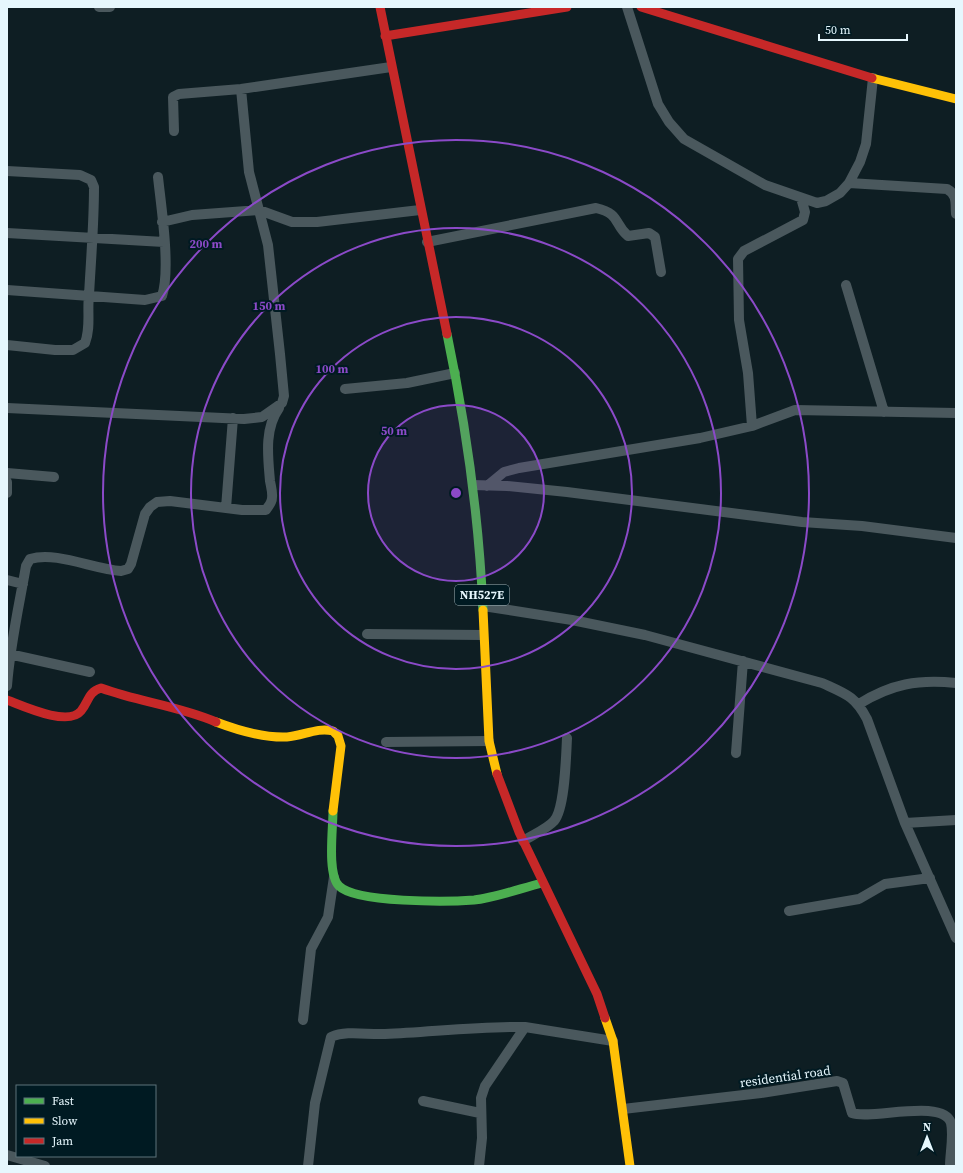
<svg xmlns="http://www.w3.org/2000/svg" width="963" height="1173" viewBox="0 0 963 1173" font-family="'Source Serif 4',serif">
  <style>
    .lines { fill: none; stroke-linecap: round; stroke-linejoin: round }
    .street { stroke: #4a585d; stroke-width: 10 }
    .fast { stroke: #4caf50; stroke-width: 9 }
    .slow { stroke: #ffc107; stroke-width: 9 }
    .jam { stroke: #c62828; stroke-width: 9 }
    .ring { fill: none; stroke: #8b4ac8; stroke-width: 2 }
    .labels { text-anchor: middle; stroke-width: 4; stroke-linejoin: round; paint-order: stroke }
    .shield { fill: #001a22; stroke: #a1b5bb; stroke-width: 1 }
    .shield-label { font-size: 12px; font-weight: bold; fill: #e6f7fd }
    .street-label { font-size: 13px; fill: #e6f7fd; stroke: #001a22 }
    .centre { fill: #8b4ac8; stroke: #001a22; stroke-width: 2 }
    .ring-label { font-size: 12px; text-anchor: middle; font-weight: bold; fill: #8b4ac8; stroke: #001a22; stroke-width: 4; stroke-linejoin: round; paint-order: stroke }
  </style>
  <rect width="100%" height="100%" fill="#0e1e23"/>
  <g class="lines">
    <path class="street" d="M 99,7 L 110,7
      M 627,7 L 658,104 L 669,122 L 684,139 L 765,185 L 817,203 L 826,201 L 840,193 L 849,183 L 860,162 L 866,144 L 873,78
      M 174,131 L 173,97 L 179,94 L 241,89 L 391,67
      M 7,171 L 80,175 L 91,180 L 94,187 C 94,223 91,259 89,295 C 87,312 91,327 85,343 L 73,350 L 55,350 L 7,345
      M 849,183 L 947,189 C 958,195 955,204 956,214
      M 162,222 L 192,215 L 259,210 L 292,222 L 317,222 L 420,210
      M 7,233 L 164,242
      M 427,242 L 596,208 C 621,214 613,223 628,236 L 649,233 L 655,237 L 661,272
      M 846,285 L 884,412
      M 7,290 L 145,300 L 162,296 C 171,269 161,206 158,177
      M 345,389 L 407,383 L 455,373
      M 7,408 L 244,419 L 262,417 L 282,403 L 284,396 L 280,354 L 268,245 L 249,172 L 241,89
      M 752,426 L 748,373 L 739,320 L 738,259 L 744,251 L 803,220 L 805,212 L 801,198
      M 7,473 L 54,477
      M 7,482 L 7,493
      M 473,485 L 507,486 L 567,492 L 802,522 L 862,526 L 956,538
      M 487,486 L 504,472 L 519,468 L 700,438 L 752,426 L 795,410 L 956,413
      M 226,508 L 233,418
      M 7,580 L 23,584
      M 483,606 L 572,620 L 645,635 L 822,683 C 846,694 855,696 867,719 L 905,823 L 956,938
      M 367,634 L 483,635
      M 9,654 L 90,672
      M 7,686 C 10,645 19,606 26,566 L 30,559 C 56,551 93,569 121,571 L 128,569 L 131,564 L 145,514 L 150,507 L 157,502 L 170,501 L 242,510 L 266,510 C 267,508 270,505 271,502 C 274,496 271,487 270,481 C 268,457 264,429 279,408
      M 859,704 C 891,684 918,679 956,683
      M 386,742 L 489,741
      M 736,753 L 743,661
      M 905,823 L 956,820
      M 523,841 C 532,835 547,829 554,821 C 565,809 566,756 567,738
      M 789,911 L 859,899 L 885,884 L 930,878
      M 303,1020 L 311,949 L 328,917 L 334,877
      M 423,1101 L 480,1113
      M 623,1109 L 761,1093 L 837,1081 L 843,1083 L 852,1113 C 872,1120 943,1098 951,1123 C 954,1136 950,1153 950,1166
      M 7,1155 L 45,1166
      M 308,1166 L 315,1103 L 331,1037 C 347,1030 367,1035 385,1034 C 432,1032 479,1026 525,1027
      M 479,1166 L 482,1138 L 481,1098 L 485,1086 L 525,1027 L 613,1041"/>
    <path class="fast" d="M 447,334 C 466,425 479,517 483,610
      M 333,811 C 333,829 327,874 339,886 C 356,903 448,902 474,900 C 494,898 522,888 542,883"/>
    <path class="slow" d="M 872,78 L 956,99
      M 483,610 L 489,741 L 497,774
      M 216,722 C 237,730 264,738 287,737 C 303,736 317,727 333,731 L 338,736 L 341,746 L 333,811
      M 605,1018 L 613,1041 L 630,1166"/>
    <path class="jam" d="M 380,7 L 447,334
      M 641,7 L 872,78
      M 385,36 L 567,7
      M 7,700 C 23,706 68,727 81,711 C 89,701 88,692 101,688 C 139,702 179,706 216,722
      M 497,774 L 519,832 L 597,994 L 605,1018"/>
  </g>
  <circle cx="456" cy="493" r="88" fill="#8b4ac8" fill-opacity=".12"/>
  <g class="ring">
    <circle cx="456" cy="493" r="88"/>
    <circle cx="456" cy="493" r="176"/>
    <circle cx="456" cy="493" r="265"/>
    <circle cx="456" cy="493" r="353"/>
  </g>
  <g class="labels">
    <rect class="shield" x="455" y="585" width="54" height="20" rx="3"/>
    <g class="shield-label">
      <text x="482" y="599">NH527E</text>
    </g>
    <g class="street-label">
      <text transform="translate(785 1076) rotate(-8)" y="5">residential road</text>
    </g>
  </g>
  <circle cx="456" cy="493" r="6" class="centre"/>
  <g class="ring-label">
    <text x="206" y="248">200 m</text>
    <text x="269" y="310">150 m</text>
    <text x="332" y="373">100 m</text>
    <text x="394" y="435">50 m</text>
  </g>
  <rect width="963" height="1173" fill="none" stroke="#e6f7fd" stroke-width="16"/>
  <rect x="16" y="1085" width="140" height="72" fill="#001a22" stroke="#5c727a"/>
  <rect x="24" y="1098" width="20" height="6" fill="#4caf50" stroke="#5c727a"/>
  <text x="52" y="1105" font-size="12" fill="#e6f7fd">Fast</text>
  <rect x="24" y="1118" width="20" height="6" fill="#ffc107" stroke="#5c727a"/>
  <text x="52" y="1125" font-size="12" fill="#e6f7fd">Slow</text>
  <rect x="24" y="1138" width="20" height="6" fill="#c62828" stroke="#5c727a"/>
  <text x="52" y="1145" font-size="12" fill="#e6f7fd">Jam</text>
  <g transform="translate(927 1137)" stroke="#001a22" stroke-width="3" paint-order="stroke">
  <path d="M0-3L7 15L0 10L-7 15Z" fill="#e6f7fd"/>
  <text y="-6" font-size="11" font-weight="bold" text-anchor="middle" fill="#e6f7fd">N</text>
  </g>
  <path d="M819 34v6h88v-6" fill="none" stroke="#e6f7fd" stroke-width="2"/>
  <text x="825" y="34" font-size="12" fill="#e6f7fd" stroke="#001a22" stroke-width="3" paint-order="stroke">50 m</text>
</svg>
